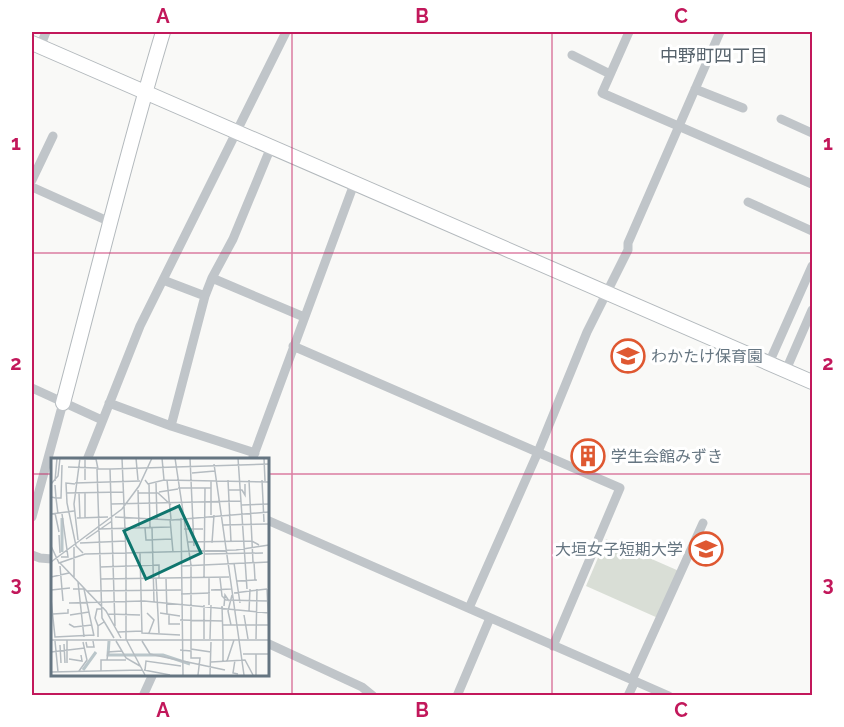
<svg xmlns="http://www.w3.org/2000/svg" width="844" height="727" viewBox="0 0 844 727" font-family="Raleway,'Noto Sans JP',sans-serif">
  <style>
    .green { fill: #d9ded6 }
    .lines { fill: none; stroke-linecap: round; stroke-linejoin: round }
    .secondary-casing { stroke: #b3b9bd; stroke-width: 16 }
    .street { stroke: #c0c5c9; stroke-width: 9 }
    .secondary { stroke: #fff; stroke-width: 14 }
    .grid { fill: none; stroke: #c2185b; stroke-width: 1.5; stroke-opacity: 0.55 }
    .labels { text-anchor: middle; stroke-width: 6; stroke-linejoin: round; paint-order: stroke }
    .poi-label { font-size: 16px; fill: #657581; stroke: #fff; text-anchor: start }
    .neighbourhood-label { font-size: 18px; fill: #57636c; stroke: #fff }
    .inset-river { fill: none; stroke: #bac6ca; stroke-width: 3 }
    .inset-road { fill: none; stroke: #b5bcc1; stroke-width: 1.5 }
    .view { fill: #0f766e; fill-opacity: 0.15; stroke: #0f766e; stroke-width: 3 }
    .inset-edge { fill: none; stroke: #657581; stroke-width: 3 }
    .neatline { fill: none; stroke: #c2185b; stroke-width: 2 }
    .grid-label { font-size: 20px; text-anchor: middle; font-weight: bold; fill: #c2185b }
  </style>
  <rect width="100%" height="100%" fill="#f9f9f7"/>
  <path class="green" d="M 606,539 L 679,571 L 658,618 L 586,586 Z"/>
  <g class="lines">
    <defs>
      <path id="secondary" d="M 32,43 L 812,382
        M 63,403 C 96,279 126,154 163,32"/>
    </defs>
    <use href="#secondary" class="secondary-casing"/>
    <path class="street" d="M 629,32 L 602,93 L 812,184
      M 40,47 L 46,32
      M 572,55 L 610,74
      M 695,89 L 743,108
      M 781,119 L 812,133
      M 32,180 L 53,136
      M 32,187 L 110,222
      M 748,202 L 812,231
      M 212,278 L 304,317
      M 163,280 L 205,296 L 212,278 L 233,239 L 271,147
      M 293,346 L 620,488 L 553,646
      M 769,363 L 812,266
      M 786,370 L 812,310
      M 32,388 L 102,420
      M 109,403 L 171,426 L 205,296
      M 171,426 L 255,453
      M 87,460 L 140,326 L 286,32
      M 252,460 L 354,184
      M 32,517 L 63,403
      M 267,520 L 669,696
      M 32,555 L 40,558 L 52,559
      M 469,608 L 538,452 L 587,332 L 628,250 L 628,243 L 720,32
      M 267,643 L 362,687 L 373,696
      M 632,680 L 703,523
      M 143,696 L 153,674
      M 457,696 L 490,618
      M 628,696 L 635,681"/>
    <use href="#secondary" class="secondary"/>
  </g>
  <path class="grid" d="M 292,32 L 292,696M 552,32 L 552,696M 32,253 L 812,253M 32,474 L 52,474M 267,474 L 812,474"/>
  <defs>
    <symbol id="school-ring" viewBox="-11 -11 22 22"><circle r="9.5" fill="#fff" stroke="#df5831" stroke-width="1.5"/><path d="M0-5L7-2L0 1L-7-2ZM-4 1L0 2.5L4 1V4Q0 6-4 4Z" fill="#df5831"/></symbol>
    <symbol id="building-ring" viewBox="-11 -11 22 22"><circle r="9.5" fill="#fff" stroke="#df5831" stroke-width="1.5"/><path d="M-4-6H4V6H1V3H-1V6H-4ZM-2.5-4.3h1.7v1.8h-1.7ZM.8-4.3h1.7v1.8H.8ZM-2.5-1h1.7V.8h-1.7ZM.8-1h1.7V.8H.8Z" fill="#df5831"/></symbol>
    <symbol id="university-ring" viewBox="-11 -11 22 22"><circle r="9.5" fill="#fff" stroke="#df5831" stroke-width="1.5"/><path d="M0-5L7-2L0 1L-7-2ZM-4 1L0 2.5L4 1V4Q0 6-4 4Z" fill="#df5831"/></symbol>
  </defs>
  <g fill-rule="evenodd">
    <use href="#school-ring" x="609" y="337" width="38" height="38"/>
    <use href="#building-ring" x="569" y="437" width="38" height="38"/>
    <use href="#university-ring" x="687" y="530" width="38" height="38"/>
  </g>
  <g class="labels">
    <g class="poi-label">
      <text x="651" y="362">わかたけ保育園</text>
      <text x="611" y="462">学生会館みずき</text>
      <text x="683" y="555" text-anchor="end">大垣女子短期大学</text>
    </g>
    <g class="neighbourhood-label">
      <text x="714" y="62">中野町四丁目</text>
    </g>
  </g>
  <g transform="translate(51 458)">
    <rect width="218" height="218" fill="#f9f9f7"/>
    <path class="inset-river" d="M 11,60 L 11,94M 58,183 L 57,197 L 112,197 L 139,206M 32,212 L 45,194"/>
    <path class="inset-road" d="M 10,0 L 45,1 L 47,11 L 60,11 L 218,6M 71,0 L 75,95 L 185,92 L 218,87M 85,0 L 87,22M 111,0 L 113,22M 124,0 L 140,107 L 140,191 L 160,194M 139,0 L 143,88M 187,0 L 196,131M 213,0 L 214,23M 163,6 L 193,217M 17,9 L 46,10M 46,11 L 51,160 L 63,180M 59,11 L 64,168M 141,15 L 164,13M 34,22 L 34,1M 94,22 L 97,26 L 113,22 L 218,24M 116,22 L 120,61M 177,22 L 180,84M 198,22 L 202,104M 211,22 L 213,64M 4,23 L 6,0M 160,23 L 160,57M 24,25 L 89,23M 105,25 L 106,61M 0,26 L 7,18 L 9,0M 24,26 L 15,25 L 16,45 L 25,88 L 32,95M 98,26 L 99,69M 127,30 L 160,30M 87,32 L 88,70M 177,32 L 191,32 L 194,37 L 194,26M 108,34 L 127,31M 15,35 L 73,34M 28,35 L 29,60M 87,35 L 107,35 L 120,47M 0,39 L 5,40 L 4,27M 60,46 L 190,43M 191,47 L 218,46M 4,55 L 8,74M 0,56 L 23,53M 7,56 L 5,40 L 10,40 L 11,7M 64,59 L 121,62 L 218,54M 26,60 L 57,59M 34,60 L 34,35M 130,60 L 132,217M 119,61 L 122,94M 172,67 L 218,66M 94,70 L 95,82 L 121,81M 101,70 L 103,144M 47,71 L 119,69M 133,71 L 152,71M 8,77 L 9,95M 35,81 L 61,63M 27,82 L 23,46 L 29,0M 136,84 L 201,83 L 208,87M 29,85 L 75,83M 161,85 L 163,57M 0,88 L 8,105 L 34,96 L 75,95 L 75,181M 89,95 L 91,175 L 129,177M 154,96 L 212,95M 10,99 L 17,99 L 11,56M 0,104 L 71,51 L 88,28 L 101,0M 203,104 L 204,122M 9,105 L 55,153 L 70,180M 183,105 L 189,145M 9,108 L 12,143M 131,108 L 218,104M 49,109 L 108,107 L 108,120M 0,119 L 18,115M 23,120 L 23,89M 105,120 L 108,175M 115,120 L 116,156M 153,120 L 154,30M 158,120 L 158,147M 169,120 L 171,138 L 175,142 L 218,143M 50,121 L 178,119M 186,123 L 206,122M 27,124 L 33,179M 22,131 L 33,131 L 43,178M 216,131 L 218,173M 0,132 L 19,130M 160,132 L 180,131M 36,133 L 130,132M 183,135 L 216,131M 130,136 L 159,135M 0,141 L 4,179 L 43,177M 18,145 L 93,143 L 218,155M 171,148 L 172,181M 173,148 L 174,137 L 178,143M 198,153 L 199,131M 96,155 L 103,162 L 98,175M 109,155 L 129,158M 2,156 L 17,155 L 17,151M 57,156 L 89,157M 118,156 L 118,166 L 129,166M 19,157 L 38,154M 193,157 L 197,181M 129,162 L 172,163M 18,166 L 23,169 L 41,167M 172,167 L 218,167M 180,167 L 177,153 L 181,137M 47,168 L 44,160 L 46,151 L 51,151M 67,174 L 91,173M 47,179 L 47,168 L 53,164M 75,181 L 94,217M 153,181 L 153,147M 159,181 L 160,147M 205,181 L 206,131M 0,182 L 218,182M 172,182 L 172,203M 4,183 L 7,214M 65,183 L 75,200 L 89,208M 91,183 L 99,196 L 174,212M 35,184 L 36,189 L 43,189 L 42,183M 13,186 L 14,205M 9,187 L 10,205M 129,192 L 140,193 L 140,200 L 149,200 L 147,217M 0,194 L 34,190M 192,196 L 218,196M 18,201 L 31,203 L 30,197M 56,202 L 57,194 L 71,193M 184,202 L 182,215 L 187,216M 176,203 L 183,182M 160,204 L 194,202 L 202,217M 16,205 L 16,182M 93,212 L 119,217M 94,212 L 95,203 L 130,208M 28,213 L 36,202 L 32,184M 50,213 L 50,202 L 75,202M 0,214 L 91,212M 159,217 L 160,184M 205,217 L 205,196"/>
    <path class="view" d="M 128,48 L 150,95 L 95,121 L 73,73 Z"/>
    <rect width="218" height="218" class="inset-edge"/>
  </g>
  <rect width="844" height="727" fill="none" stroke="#ffffff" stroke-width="66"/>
  <rect x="33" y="33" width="778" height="661" class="neatline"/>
  <g class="grid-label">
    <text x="163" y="23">A</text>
    <text x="422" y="23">B</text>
    <text x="681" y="23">C</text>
    <text x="16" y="150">1</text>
    <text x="828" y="150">1</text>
    <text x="16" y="370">2</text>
    <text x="828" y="370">2</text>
    <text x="16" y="591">3</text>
    <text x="828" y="591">3</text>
    <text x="163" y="717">A</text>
    <text x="422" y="717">B</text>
    <text x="681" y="717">C</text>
  </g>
</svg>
